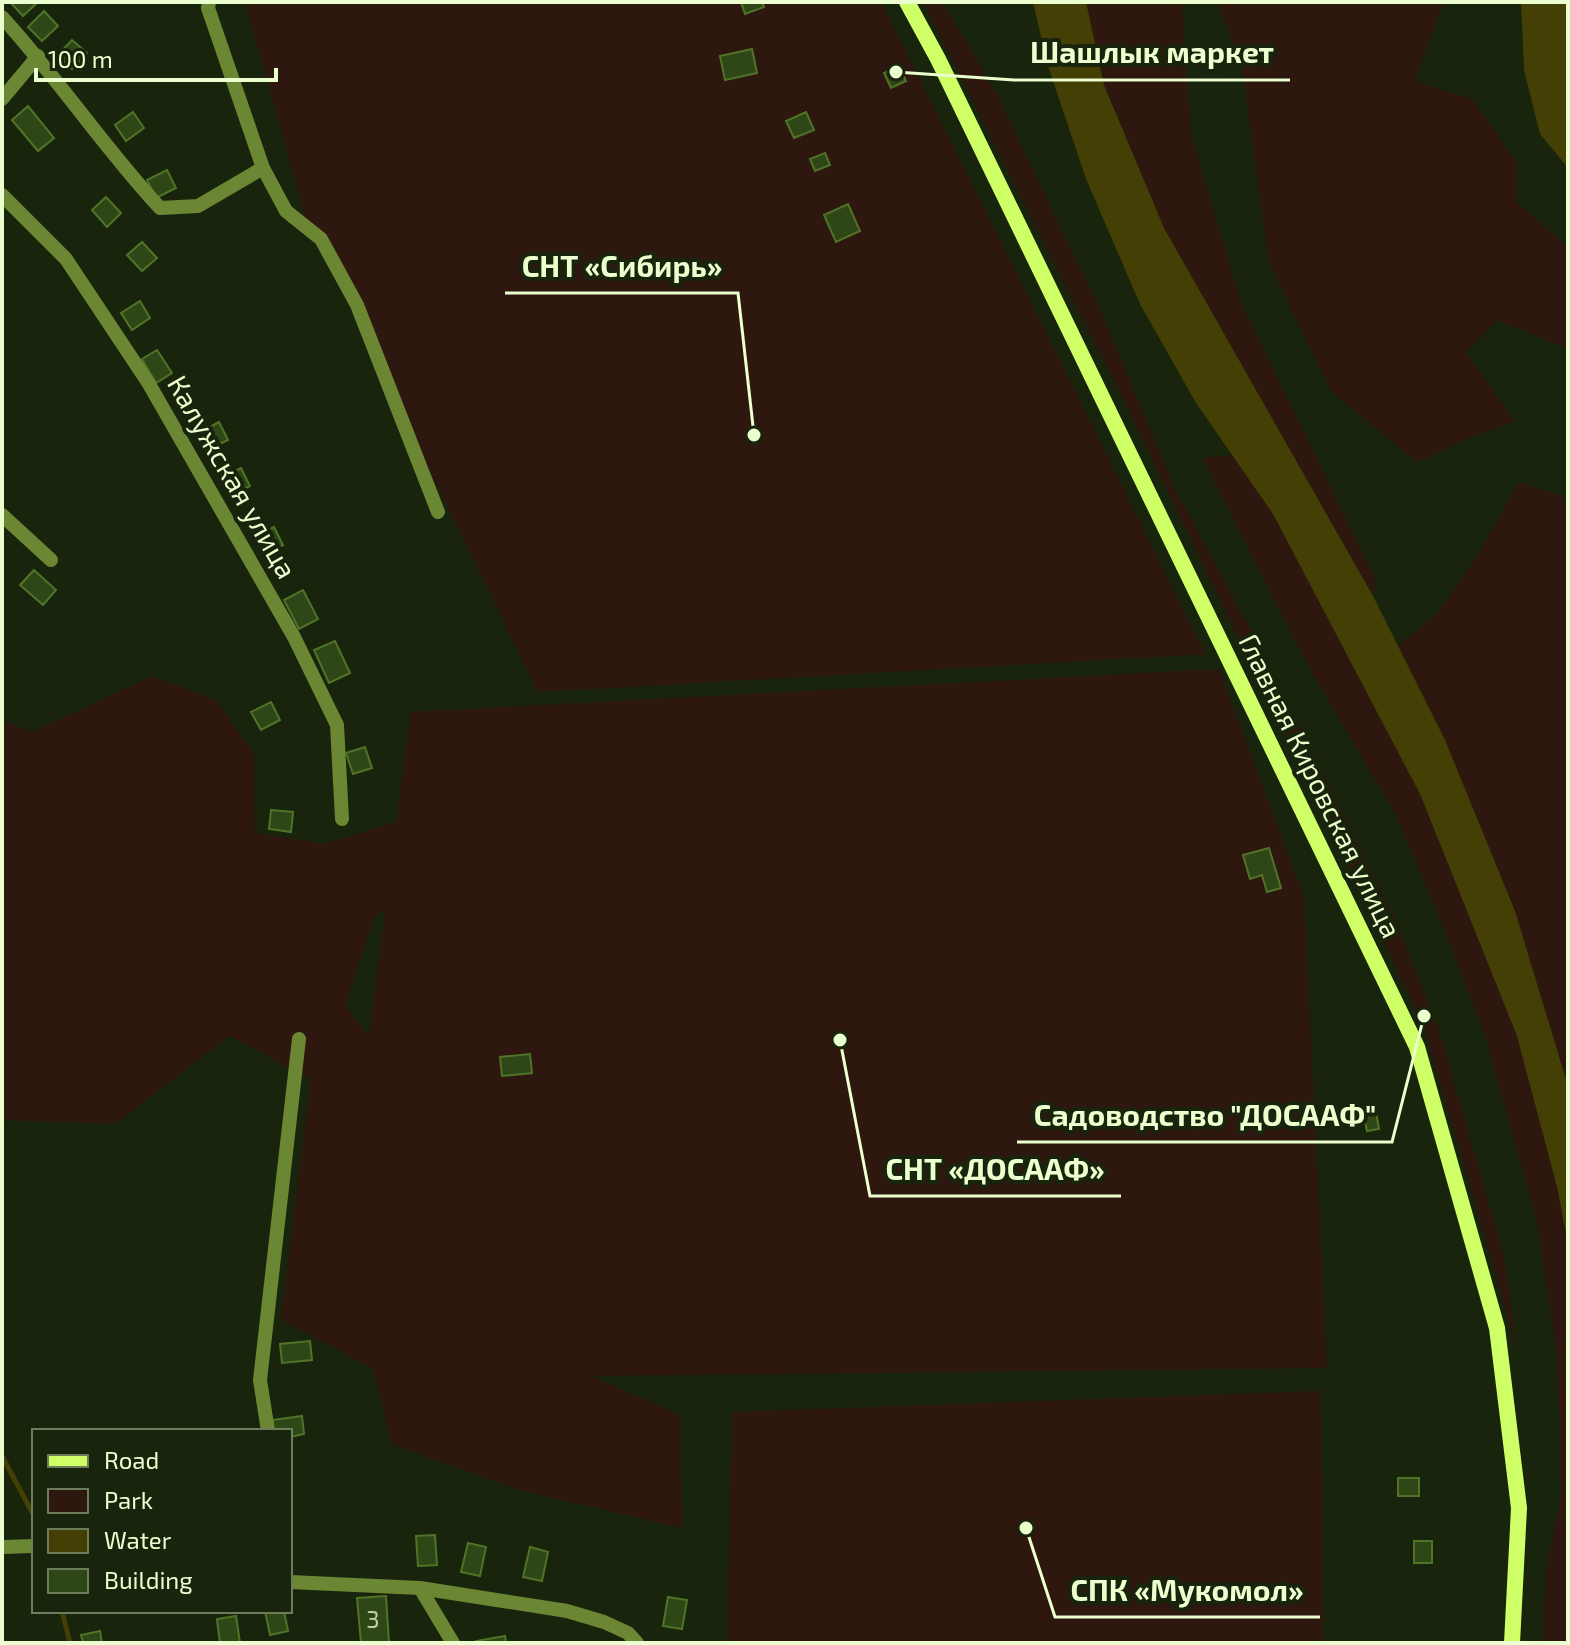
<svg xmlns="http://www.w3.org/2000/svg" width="1570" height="1645" viewBox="0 0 1570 1645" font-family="'Exo 2',sans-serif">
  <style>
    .green { fill: #2e170f; fill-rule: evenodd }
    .water { fill: #443f05 }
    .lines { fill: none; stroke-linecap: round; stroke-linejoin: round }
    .stream { stroke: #443f05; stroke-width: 5 }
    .building { fill: #2f4617; stroke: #4f7427; stroke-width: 2 }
    .street { stroke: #6c8733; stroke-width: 14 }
    .secondary { stroke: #cfff66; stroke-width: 16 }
    .labels { text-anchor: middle; stroke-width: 8; stroke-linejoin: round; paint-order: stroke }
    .number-label { font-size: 24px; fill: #bdd1a1 }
    .street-label { font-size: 28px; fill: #ecffcf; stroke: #19240c }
    .leader { fill: none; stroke: #ecffcf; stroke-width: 3 }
    .callout-dot { fill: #ecffcf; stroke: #19240c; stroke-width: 3 }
    .callout-label { font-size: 30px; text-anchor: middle; font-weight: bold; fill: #ecffcf; stroke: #19240c; stroke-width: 8; stroke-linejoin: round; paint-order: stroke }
  </style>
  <rect width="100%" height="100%" fill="#19240c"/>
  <path class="green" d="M 245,2 L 881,2 L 1206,654 L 538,692 L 305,216 Z
    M 923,2 L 943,2 L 997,95 L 1104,318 L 1174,487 L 1259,645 L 1394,916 L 1438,1027 L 1504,1258 L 1519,1355 L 1423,1024 L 1131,415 Z
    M 1086,2 L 1182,2 L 1191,133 L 1240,301 L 1376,580 L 1373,596 L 1164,228 L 1104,85 Z
    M 1217,2 L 1444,2 L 1414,81 L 1472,99 L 1516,161 L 1516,202 L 1568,247 L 1568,349 L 1497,320 L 1466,352 L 1515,421 L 1459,442 L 1417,462 L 1331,391 L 1269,263 L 1242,67 Z
    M 1232,455 L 1273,514 L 1420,794 L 1517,1036 L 1557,1187 L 1568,1244 L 1568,1643 L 1543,1643 L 1546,1571 L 1561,1495 L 1557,1355 L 1537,1222 L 1486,1038 L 1443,926 L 1395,813 L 1312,673 L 1202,458 Z
    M 1519,482 L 1562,496 L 1568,508 L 1568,1086 L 1515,911 L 1445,740 L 1398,646 L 1437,614 L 1476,558 Z
    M 1219,669 L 1304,897 L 1327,1368 L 591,1376 L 680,1415 L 682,1528 L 520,1490 L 392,1444 L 373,1369 L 281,1319 L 311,1079 L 229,1036 L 115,1124 L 2,1120 L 2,721 L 33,732 L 152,676 L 217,701 L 254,754 L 255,833 L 325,844 L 396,822 L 411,712 ZM 385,909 L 369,1037 L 345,1005 L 374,918 Z
    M 1321,1391 L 1323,1643 L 727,1643 L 732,1412 Z"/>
  <path class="water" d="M 1033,2 L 1086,2 L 1104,85 L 1164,228 L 1373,596 L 1445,740 L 1515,911 L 1568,1086 L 1568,1244 L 1557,1187 L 1517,1036 L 1420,794 L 1273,514 L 1196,403 L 1140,304 L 1086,179 L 1047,63 Z
    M 1521,2 L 1568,2 L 1568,168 L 1540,134 L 1524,70 Z"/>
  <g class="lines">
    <path class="stream" d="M 2,1456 L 34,1516
      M 62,1611 L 70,1643"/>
  </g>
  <path class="building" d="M 10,2 L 38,2 L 23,16 Z
    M 741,2 L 762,2 L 764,7 L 745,14 Z
    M 44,11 L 58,26 L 42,41 L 28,27 Z
    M 72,40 L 87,53 L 72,69 L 57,56 Z
    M 752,49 L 757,73 L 725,80 L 720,56 Z
    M 899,66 L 906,81 L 891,88 L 884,73 Z
    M 28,106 L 54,138 L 38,151 L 12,120 Z
    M 133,112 L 144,128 L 126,141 L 115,125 Z
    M 806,112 L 814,130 L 794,138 L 786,121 Z
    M 825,153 L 830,165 L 815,171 L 810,159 Z
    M 167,170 L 176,188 L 156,198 L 147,180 Z
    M 106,197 L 121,213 L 107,227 L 92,210 Z
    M 848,204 L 860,231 L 836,242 L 824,215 Z
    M 142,242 L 157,258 L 142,271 L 127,255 Z
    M 140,301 L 150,318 L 132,330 L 121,313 Z
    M 157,350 L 172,373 L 156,383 L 142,359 Z
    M 219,422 L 228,440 L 208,450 L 199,433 Z
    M 241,468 L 250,486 L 230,496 L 221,478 Z
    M 274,527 L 283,545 L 264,555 L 255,538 Z
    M 34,570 L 56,590 L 43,605 L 20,585 Z
    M 303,590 L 318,619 L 299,629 L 284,600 Z
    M 335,641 L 350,673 L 329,683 L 314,650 Z
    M 271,702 L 280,720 L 261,730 L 251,712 Z
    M 365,747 L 372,768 L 353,774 L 346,753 Z
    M 271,810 L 293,812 L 291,832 L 269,829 Z
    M 1269,848 L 1281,888 L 1267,892 L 1262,875 L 1250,879 L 1243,855 Z
    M 530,1054 L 532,1073 L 502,1076 L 500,1057 Z
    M 1375,1106 L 1379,1129 L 1367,1131 L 1362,1108 Z
    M 310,1341 L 312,1360 L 282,1363 L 280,1344 Z
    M 302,1416 L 304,1434 L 290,1437 L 290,1431 L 274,1431 L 272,1420 Z
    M 1398,1478 L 1419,1478 L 1419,1496 L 1398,1496 Z
    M 435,1535 L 437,1565 L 418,1566 L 416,1536 Z
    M 1414,1541 L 1432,1541 L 1432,1563 L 1414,1563 Z
    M 468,1543 L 486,1547 L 480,1576 L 461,1572 Z
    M 530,1547 L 548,1552 L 542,1581 L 523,1577 Z
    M 386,1596 L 389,1643 L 361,1643 L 357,1598 Z
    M 668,1597 L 687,1600 L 682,1629 L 663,1626 Z
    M 265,1611 L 284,1611 L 288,1631 L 270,1635 Z
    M 236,1616 L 240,1643 L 220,1643 L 217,1619 Z
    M 100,1631 L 102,1643 L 83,1643 L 81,1635 Z
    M 505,1636 L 506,1643 L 476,1643 L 476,1641 Z"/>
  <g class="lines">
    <path class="street" d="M 209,2 L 208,8 L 263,168 L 286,211 L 321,239 L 357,305 L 438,512
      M 2,17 C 58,78 104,148 160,208 L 198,206 L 263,168
      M 2,99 L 38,56
      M 2,195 L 66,259 L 149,384 L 294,637 L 337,725 L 342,819
      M 2,515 L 51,560
      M 268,1431 L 260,1380 L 299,1039
      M 2,1547 L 34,1546
      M 290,1582 L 420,1588 L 567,1611 L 604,1622 L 628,1633 L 637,1643
      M 420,1588 L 453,1643"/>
    <path class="secondary" d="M 907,2 L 938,59 L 1417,1047 L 1497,1328 L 1519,1508 L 1512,1643"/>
  </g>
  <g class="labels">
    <g class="number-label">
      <text x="373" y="1628">3</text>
    </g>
    <g class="street-label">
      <text transform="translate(232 477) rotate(60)" y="10">Калужская улица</text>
      <text transform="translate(1320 786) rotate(64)" y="10">Главная Кировская улица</text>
    </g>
  </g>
  <path class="leader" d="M896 72L1014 80H1290M754 435L738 293H505M1424 1016L1392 1142H1017M840 1040L870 1196H1121M1026 1528L1055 1617H1320"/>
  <g class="callout-dot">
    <circle cx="896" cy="72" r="8"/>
    <circle cx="754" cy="435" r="8"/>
    <circle cx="1424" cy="1016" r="8"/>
    <circle cx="840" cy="1040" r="8"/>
    <circle cx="1026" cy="1528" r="8"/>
  </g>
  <g class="callout-label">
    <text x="1152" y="63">Шашлык маркет</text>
    <text x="622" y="277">СНТ «Сибирь»</text>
    <text x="1205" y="1126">Садоводство "ДОСААФ"</text>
    <text x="995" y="1180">СНТ «ДОСААФ»</text>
    <text x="1187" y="1601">СПК «Мукомол»</text>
  </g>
  <rect width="1570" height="1645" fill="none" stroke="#ecffcf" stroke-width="8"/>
  <rect x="32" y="1429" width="260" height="184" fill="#19240c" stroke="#6d7c5a" stroke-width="2"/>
  <rect x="48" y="1455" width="40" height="12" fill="#cfff66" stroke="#6d7c5a" stroke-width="2"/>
  <text x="104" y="1469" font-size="24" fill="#ecffcf">Road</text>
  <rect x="48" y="1489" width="40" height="24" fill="#2e170f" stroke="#6d7c5a" stroke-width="2"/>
  <text x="104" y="1509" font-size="24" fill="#ecffcf">Park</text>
  <rect x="48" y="1529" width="40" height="24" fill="#443f05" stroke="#6d7c5a" stroke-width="2"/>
  <text x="104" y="1549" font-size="24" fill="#ecffcf">Water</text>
  <rect x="48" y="1569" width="40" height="24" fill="#2f4617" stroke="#6d7c5a" stroke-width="2"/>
  <text x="104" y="1589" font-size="24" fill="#ecffcf">Building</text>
  <path d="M36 68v12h240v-12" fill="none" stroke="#ecffcf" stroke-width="4"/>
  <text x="48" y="68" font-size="24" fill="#ecffcf" stroke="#19240c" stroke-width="6" paint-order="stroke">100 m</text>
</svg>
